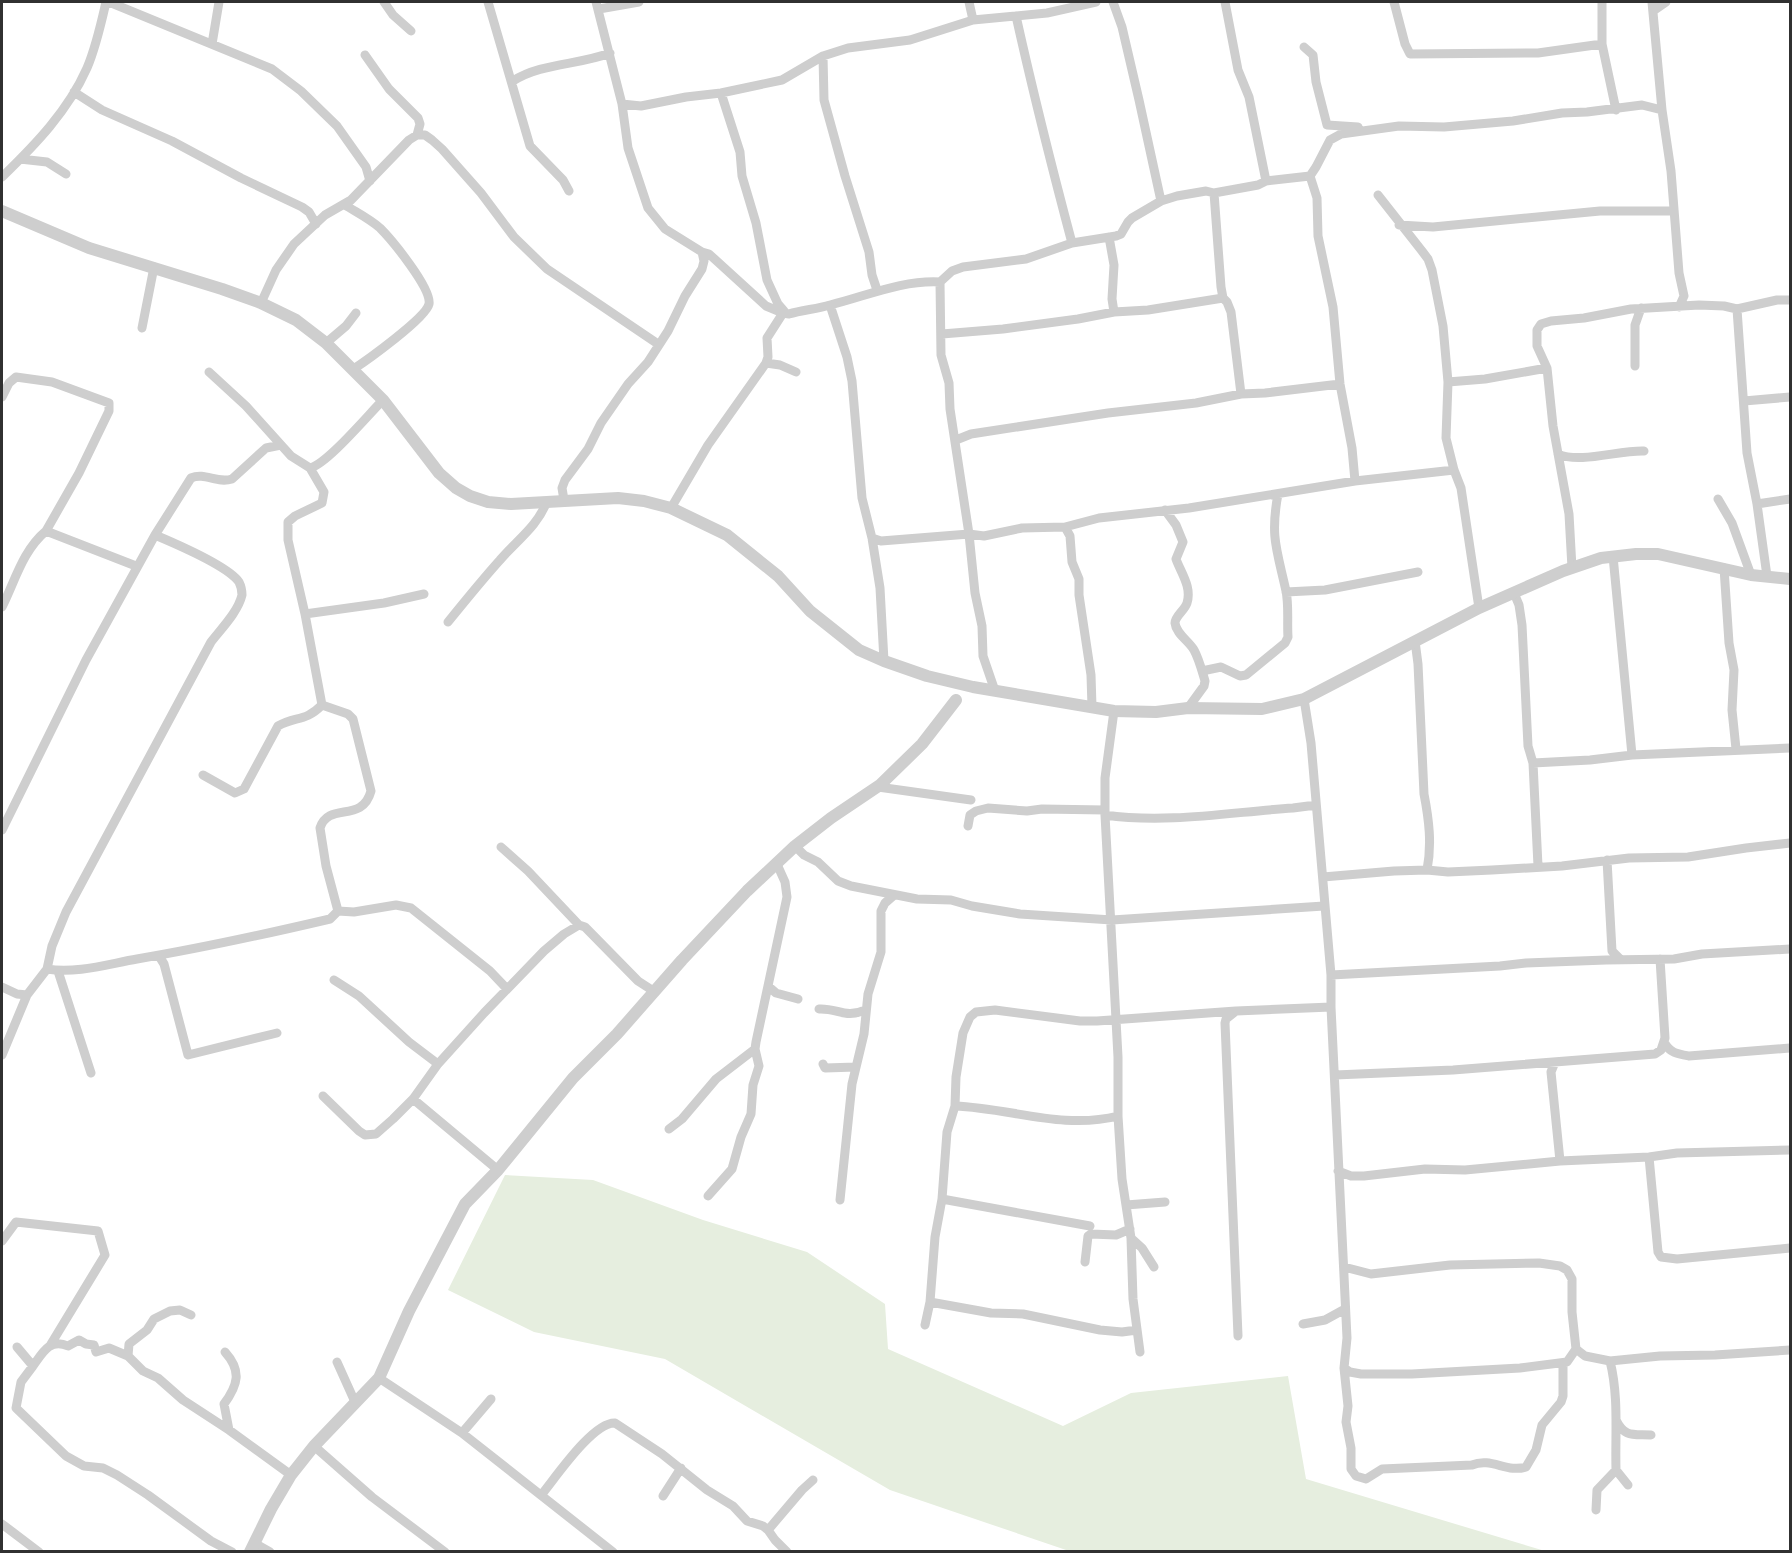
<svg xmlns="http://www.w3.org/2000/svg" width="1792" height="1553" viewBox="0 0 1792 1553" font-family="'Titillium Web',sans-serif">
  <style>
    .green { fill: #e6eedf }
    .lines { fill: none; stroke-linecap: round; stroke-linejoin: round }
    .minor { stroke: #cecece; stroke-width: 9 }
    .tertiary { stroke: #cecece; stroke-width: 12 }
  </style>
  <rect width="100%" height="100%" fill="#fff"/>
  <path class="green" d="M 505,1175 L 593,1180 L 703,1220 L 807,1252 L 885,1304 L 888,1349 L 1063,1426 L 1131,1393 L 1288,1376 L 1306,1479 L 1545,1551 L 1069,1551 L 890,1490 L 665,1359 L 534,1332 L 448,1290 Z"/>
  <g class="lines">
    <path class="minor" d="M 109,2 L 272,69 L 301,91 L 337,126 L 366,167 L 370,181
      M 384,2 L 393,15 L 411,31
      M 488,2 L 530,146 L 563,180 L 569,191
      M 596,2 L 622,104 L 628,148 L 648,208 L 665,229 L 702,252 L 709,254 L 766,306 L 783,313
      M 969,2 L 973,20
      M 1113,2 L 1122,27 L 1139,100 L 1161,201
      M 1225,2 L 1238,70 L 1249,97 L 1266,181
      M 1394,2 L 1405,44 L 1410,54 L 1538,53 L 1602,44
      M 1602,2 L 1602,44 L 1616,110
      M 1652,2 L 1662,110 L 1671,171 L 1679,273 L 1684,296 L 1679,307
      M 599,9 L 639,2
      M 1653,11 L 1666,2
      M 1016,16 C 1033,92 1052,168 1072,243
      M 212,44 L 219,2
      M 1304,47 L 1313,55 L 1316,82 L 1327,125 L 1358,127
      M 365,55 L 389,89 L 418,118 L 420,124 L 417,135
      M 823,56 L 824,100 L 845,176 L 869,252 L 872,275 L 877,290
      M 513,81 C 541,63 579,65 610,53
      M 74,92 L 102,110 L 172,141 L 241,178 L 302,207 L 309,212 L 316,224
      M 721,93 L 740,152 L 742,176 L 756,223 L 767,280 L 778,304 L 784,311
      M 622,104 L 641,106 L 686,97 L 721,93 L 782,80 L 823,56 L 848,48 L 910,40 L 973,20 L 1047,13 L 1096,2
      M 20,159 L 47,162 L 66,174
      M 1310,176 L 1317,198 L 1318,236 L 1333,307 L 1340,384 L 1352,448 L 1355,481
      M 2,177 C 35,145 68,111 87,68 C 96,47 101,24 106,2
      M 1214,193 L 1221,287 L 1223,298 L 1227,302 L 1231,312 L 1241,394
      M 1378,195 L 1422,251 L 1428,259 L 1432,270 L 1443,326 L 1448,382 L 1446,438 L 1454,470 L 1461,488 L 1479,608
      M 345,205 C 356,212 370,219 380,228 C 392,240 432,289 429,304 C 426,318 366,361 352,370
      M 1399,225 L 1433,227 L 1600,211 L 1674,211
      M 1109,237 L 1114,265 L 1112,299 L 1114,312
      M 261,303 L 276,270 L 294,244 L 325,215 L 351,200 L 409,140 L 417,135 L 425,135 L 432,140 L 442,149 L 481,193 L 514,237 L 547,269 L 658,344
      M 830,305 L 847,357 L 852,381 L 862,498 L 872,538 L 880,588 L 884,661
      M 1737,309 L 1747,453 L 1757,504 L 1767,576
      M 142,328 L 154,267
      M 942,334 L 1003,329 L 1078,319 L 1114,312 L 1148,310 L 1223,298
      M 326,343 L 346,326 L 356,313
      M 766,363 L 780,365 L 796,372
      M 1635,366 L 1635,325 L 1641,308
      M 209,372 L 246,406 L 291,456 L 310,468 L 324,492 L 322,503 L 295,516 L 288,522 L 288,540 L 305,614 L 322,705
      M 1448,382 L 1485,379 L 1547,368
      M 2,397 L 9,383 L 16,377 L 52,382 L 109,403 L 109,411 L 79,473 L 46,531
      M 1744,401 L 1790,397
      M 956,440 L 971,434 L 1108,413 L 1196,403 L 1241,394 L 1265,393 L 1340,384
      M 1558,454 C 1580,464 1619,450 1644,451
      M 310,468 C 327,464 368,415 383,400
      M 1718,499 L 1732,523 L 1751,575
      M 564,500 L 562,488 L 565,480 L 588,449 L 601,423 L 628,384 L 648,362 L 668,331 L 685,296 L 702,269 L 704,261 L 702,252
      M 1757,504 L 1790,499
      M 671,508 L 708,445 L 766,363 L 768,357 L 767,338 L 783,313 L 789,314 C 802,310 817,309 830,305 C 867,296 901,280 940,282
      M 1165,510 L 1176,525 L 1183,542 L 1176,559 C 1181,573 1192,587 1187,603 C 1185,610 1175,616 1175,623 C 1176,634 1189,641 1194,650 C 1199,659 1202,671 1205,681 L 1204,686 L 1188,708
      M 1065,527 L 1070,536 L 1072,562 L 1079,579 L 1079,595 L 1091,675 L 1092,707
      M 155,535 L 191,478 C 205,472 217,484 232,479 L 266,448 L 281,445
      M 872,538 L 881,541 L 969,534 L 984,536 L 1022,528 L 1065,527 L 1099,518 L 1189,508 L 1355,481 L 1454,470
      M 1613,556 L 1632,755
      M 1572,568 L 1569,514 L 1553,426 L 1547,368 L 1537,346 L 1537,330 L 1541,324 L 1551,321 L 1584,318 L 1631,309 L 1699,305 L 1724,306 L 1737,309 L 1777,300 L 1790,300
      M 1724,568 L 1729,643 L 1734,670 L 1732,710 L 1736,749
      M 1286,592 L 1325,590 L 1418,572
      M 1514,593 L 1519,605 L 1522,625 L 1528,746 L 1533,763 L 1590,760 L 1632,755 L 1790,748
      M 2,607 C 15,581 23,550 46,531 L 136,566
      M 305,614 L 384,603 L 424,594
      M 448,622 C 465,601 482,580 500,560 C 516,541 538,526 547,501
      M 1415,641 L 1418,664 L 1424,794 C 1429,820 1432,844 1427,870
      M 1202,671 L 1221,667 L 1240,676 L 1246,675 L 1285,643 L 1288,637 C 1287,623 1289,605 1286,591 C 1277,550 1270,537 1278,494
      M 995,691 L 983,656 L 982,626 L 975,593 L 969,534 L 950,409 L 949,383 L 941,355 L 940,282 L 952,271 L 963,267 L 1026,259 L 1072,243 L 1116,236 L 1121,234 L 1128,222 L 1132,218 L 1161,201 L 1177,196 L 1206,191 L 1214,193 L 1258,185 L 1266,181 L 1310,176 L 1316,167 L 1330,140 L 1341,134 L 1399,126 L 1444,127 L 1513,121 L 1562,113 L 1587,112 L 1642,105 L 1662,110
      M 1304,699 L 1311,743 L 1331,975 L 1331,1007 L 1347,1338 L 1344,1368 L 1348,1406 L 1346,1422 L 1351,1448 L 1351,1469 L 1356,1476 L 1366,1479 L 1382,1469 L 1472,1465 C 1491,1457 1507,1473 1526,1467 L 1536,1450 L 1542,1425 L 1561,1402 L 1563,1396 L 1563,1363
      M 322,705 L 348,714 L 353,719 L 371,791 C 362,824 329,801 320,828 L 326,866 L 338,911
      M 1114,711 L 1105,778 L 1105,815 L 1118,1057 L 1118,1116 L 1122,1179 L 1131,1238 L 1133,1299 L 1140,1352
      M 1533,763 L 1538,866
      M 203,775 L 235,793 L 244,789 L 278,726 C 296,716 305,722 322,705
      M 878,787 L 971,800
      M 1105,815 C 1167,824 1232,812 1293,808 L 1316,805
      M 968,826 L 970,815 L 976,811 L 988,808 L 1027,811 L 1042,809 L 1105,810
      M 2,830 L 86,660 L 155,535 C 174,543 228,566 239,582 C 241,586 242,592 242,595 C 238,612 221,629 211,642 L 66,912 L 52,946 L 47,969 L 27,995 L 17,994 L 2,987
      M 795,846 L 804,855 L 818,862 L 838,881 L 851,886 L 917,899 L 951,900 L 972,906 L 1020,914 L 1112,920 L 1324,906
      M 501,847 L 528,871 L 579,925
      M 1607,860 L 1612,951 L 1620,959
      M 1323,877 L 1394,871 L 1427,870 L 1448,872 L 1492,870 L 1562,866 L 1629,858 L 1688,857 L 1746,848 L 1790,843
      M 338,911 L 354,912 L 396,905 L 411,908 L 490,971 L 507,989
      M 159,956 L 164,964 L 188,1055 L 277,1033
      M 47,969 C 76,974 108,964 137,959 C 202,948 266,934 330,919 L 338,911
      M 58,971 L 91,1073
      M 1331,975 L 1500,966 L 1526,963 L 1606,960 L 1674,959 L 1702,954 L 1790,949
      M 334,980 L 359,996 L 409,1042 L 438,1064
      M 769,987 L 776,993 L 798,999
      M 819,1009 C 838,1008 845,1019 865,1010
      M 1236,1011 L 1226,1019 L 1225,1023 L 1238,1336
      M 1664,1042 C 1670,1053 1677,1054 1689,1056 L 1790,1048
      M 2,1055 L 27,995
      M 1555,1062 L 1551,1072 L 1560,1161
      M 823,1064 L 825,1068 L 856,1067
      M 1335,1075 L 1453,1070 L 1655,1054 L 1661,1050 L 1665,1038 L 1660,959
      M 323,1096 L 359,1131 L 365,1135 L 376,1134 L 393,1119 L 413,1099 L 438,1064 L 484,1013 L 544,951 L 564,934 L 579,925 L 585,927 L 638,981 L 655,992
      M 413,1099 L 498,1170
      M 955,1106 C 1010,1108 1063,1130 1118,1116
      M 669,1129 L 682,1119 L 716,1079 L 755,1049
      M 1649,1157 L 1658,1252 L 1661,1257 L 1677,1259 L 1790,1248
      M 1338,1171 L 1351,1176 L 1364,1176 L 1425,1169 L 1465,1170 L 1560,1161 L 1649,1157 L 1677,1153 L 1790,1150
      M 708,1196 L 732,1169 L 741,1137 L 751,1114 L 753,1085 L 759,1066 L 755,1049 L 756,1042 L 787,897 L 785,882 L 776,862
      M 942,1199 L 1090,1226
      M 840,1200 L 852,1084 L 864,1034 L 868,994 L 881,952 L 881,911 L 885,903 L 893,896
      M 1126,1205 L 1165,1202
      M 1131,1238 L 1142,1248 L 1154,1267
      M 2,1241 L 16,1222 L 98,1231 L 105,1255 L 51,1344
      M 1085,1262 L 1088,1236 L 1091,1234 L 1116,1235 L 1130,1229
      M 1344,1267 L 1371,1274 L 1450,1265 L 1539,1263 L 1560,1266 L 1567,1270 L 1572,1279 L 1572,1312 L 1576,1349 L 1567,1362 L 1520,1368 L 1412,1374 L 1361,1374 L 1350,1372 L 1344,1368
      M 930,1302 L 991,1313 L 1023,1314 L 1100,1330 L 1122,1332 L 1137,1330
      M 1303,1324 L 1325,1320 L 1345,1309
      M 925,1325 L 930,1302 L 935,1237 L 942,1199 L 947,1132 L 955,1106 L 956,1077 L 963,1033 L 970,1017 L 976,1012 L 995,1010 L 1080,1021 L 1097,1021 L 1236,1011 L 1331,1007
      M 17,1347 L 33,1366 C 43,1352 50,1338 68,1346 L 79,1340 L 86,1344 L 94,1345 L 96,1352 L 109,1348 L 128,1356 L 143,1371 L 158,1378 L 183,1400 L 229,1430 L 291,1475
      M 1576,1349 L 1585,1356 L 1610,1361 L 1660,1356 L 1715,1355 L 1790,1350
      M 225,1352 C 242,1371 238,1385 224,1404 L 229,1430
      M 128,1356 L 129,1344 L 147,1330 L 154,1319 L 170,1311 L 180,1310 L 191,1315
      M 337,1362 L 355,1402
      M 33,1366 L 21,1382 L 16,1408 L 66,1456 L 84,1466 L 103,1468 L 117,1475 L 148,1495 L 211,1541 L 232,1552
      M 379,1378 L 462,1433 L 613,1552
      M 1616,1420 C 1625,1438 1633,1434 1651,1435
      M 462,1433 L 491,1399
      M 314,1446 L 372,1497 L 445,1552
      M 1616,1470 L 1628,1485
      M 542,1494 C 556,1477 593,1422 615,1423 L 662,1454 L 707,1490 L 733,1506 L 747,1521 L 763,1526 L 768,1530 L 775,1540 L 787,1552
      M 663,1496 L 681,1468
      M 1596,1510 L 1597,1490 L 1616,1470 C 1615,1434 1619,1397 1610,1361
      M 2,1524 L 39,1552
      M 768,1530 L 802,1490 L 813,1480
      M 254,1543 L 270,1552"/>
    <path class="tertiary" d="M 2,211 L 89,248 L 222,289 L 261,303 L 296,320 L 326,343 L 383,400 L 439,473 L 456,488 L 470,496 L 488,502 L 511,504 L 618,498 L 644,501 L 671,508 L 727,535 L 778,576 L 810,611 L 859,650 L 884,661 L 927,676 L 973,687 L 1114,711 L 1156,712 L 1188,708 L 1262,709 L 1304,699 L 1479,608 L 1563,571 L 1601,558 L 1636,554 L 1658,554 L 1751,575 L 1790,579
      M 250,1552 L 271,1509 L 291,1475 L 314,1446 L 379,1378 L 409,1311 L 465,1204 L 498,1170 L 573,1078 L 617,1034 L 682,960 L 747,891 L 795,846 L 831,818 L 880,785 L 922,744 L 956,700"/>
  </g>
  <rect width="1792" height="1553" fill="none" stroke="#313131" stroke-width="6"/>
</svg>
